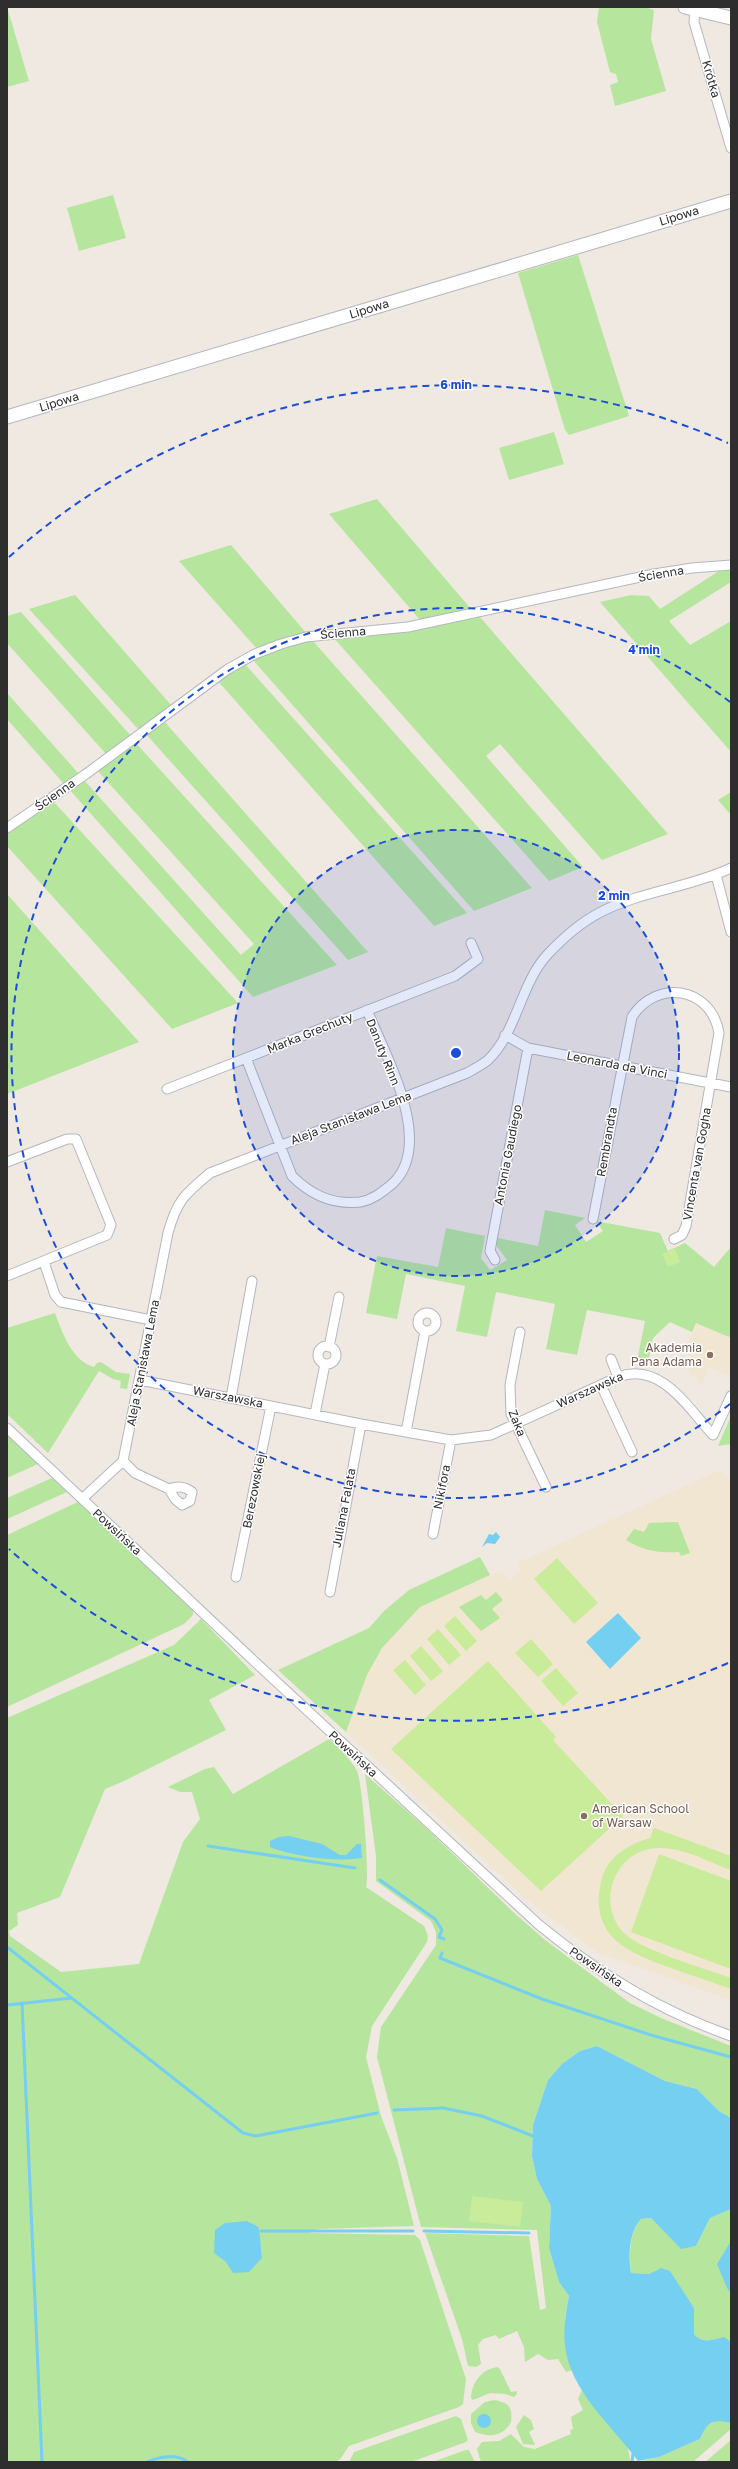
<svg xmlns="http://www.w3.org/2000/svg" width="738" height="2469" viewBox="0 0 738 2469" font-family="'Golos Text',sans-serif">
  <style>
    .education { fill: #f0e6d1 }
    .green { fill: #b6e59e }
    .pitch { fill: #c9ec9a }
    .water { fill: #75cff0 }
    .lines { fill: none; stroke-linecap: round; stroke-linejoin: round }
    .stream { stroke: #75cff0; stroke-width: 3 }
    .street-casing { stroke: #b4b7c1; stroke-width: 11 }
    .secondary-casing { stroke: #b4b7c1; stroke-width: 15 }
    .street { stroke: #fff; stroke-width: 9 }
    .secondary { stroke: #fff; stroke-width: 13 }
    .ring { fill: none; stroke: #1d4ed8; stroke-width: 2; stroke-dasharray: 7 5 }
    .education-dot { fill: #8d6e63; stroke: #fff; stroke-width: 1.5 }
    .labels { text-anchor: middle; stroke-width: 3; stroke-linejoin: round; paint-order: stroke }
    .street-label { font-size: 12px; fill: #2e2e2e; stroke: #fff }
    .education-label { font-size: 12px; fill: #785e54; stroke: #fff; text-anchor: end }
    .centre { fill: #1d4ed8; stroke: #fff; stroke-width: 2 }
    .ring-label { font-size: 12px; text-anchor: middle; font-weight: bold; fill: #1d4ed8; stroke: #fff; stroke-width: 3; stroke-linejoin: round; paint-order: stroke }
  </style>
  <rect width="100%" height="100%" fill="#efe9e1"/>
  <path class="education" d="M 696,1323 L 729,1337 L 731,1333 L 731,1368 L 728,1375 L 709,1367 L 702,1385 L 688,1371 L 693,1361 L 685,1349 Z
    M 720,1470 L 731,1482 L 731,2000 L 598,1953 L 527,1900 L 346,1732 L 367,1675 L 382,1648 L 420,1607 L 500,1571 L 510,1581 L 521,1570 L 518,1563 Z"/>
  <path class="green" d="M 7,7 L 29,81 L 7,87 Z
    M 599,7 L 644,7 L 654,10 L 651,39 L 666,91 L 615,106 L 610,85 L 618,82 L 616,74 L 610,72 L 597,22 Z
    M 113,195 L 126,238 L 79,251 L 67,208 Z
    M 578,255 L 629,416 L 569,435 L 565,430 L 518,273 Z
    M 554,432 L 564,464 L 509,480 L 499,448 Z
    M 377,499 L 471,609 L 420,620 L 329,514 Z
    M 231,545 L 307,634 L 272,643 L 257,649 L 179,561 Z
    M 731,570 L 731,582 L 669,621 L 690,645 L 731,621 L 731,752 L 600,602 L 631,595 L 649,596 L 660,609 L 719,571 Z
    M 75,595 L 171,705 L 139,730 L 29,609 Z
    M 21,612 L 131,736 L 106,754 L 7,643 L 7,616 Z
    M 479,616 L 668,834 L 602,860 L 500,744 L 486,756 L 583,867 L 549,881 L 333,637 L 381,635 Z
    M 312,640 L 532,888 L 474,911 L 252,659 L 276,649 Z
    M 244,663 L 467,913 L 434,926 L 217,680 Z
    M 7,693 L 79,774 L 64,784 L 7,719 Z
    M 163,720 L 368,952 L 348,960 L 145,733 Z
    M 134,741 L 337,965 L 253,997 L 69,789 L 83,779 L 241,955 L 254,944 L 96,769 Z
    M 731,792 L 731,815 L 718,800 Z
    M 53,801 L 238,1003 L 172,1029 L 7,846 L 7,832 Z
    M 7,894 L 139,1042 L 7,1094 Z
    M 545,1210 L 585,1218 L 575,1225 L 586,1242 L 603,1231 L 596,1221 L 660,1233 L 668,1251 L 685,1243 L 714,1267 L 731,1247 L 731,1333 L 729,1337 L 696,1323 L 692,1332 L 670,1322 L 653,1338 L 648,1363 L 637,1361 L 645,1321 L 587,1310 L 577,1355 L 546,1349 L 555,1304 L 496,1292 L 487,1337 L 456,1331 L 465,1286 L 406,1274 L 397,1319 L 366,1313 L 377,1256 L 438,1267 L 446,1228 L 485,1236 L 481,1258 L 490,1270 L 507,1260 L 496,1245 L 498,1238 L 538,1246 Z
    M 55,1313 C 62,1332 72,1361 94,1367 L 97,1363 L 101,1362 L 116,1372 L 130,1374 L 127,1389 L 120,1388 L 121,1381 L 113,1379 L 99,1371 L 48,1453 L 7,1414 L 7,1328 Z
    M 731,1416 L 731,1444 L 718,1446 Z
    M 7,1434 L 38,1464 L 7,1478 Z
    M 52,1478 L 67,1492 L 7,1519 L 7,1498 Z
    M 78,1502 L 193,1610 L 193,1615 L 184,1624 L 7,1707 L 7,1535 Z
    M 678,1522 L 690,1553 L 681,1556 L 679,1552 C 658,1553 644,1551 626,1540 L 634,1529 L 644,1532 L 649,1523 Z
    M 480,1557 L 490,1575 L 420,1607 L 382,1648 L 367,1675 L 346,1732 L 278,1670 L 369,1628 L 384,1611 L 409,1590 Z
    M 496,1592 L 503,1600 L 492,1609 L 500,1618 L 481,1631 L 459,1607 L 481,1595 L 486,1600 Z
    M 201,1619 L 255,1675 L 209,1700 L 226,1730 L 122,1782 L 105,1789 L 60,1897 L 17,1913 L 18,1925 L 9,1931 L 10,1936 L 61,1972 L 139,1964 L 183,1842 L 200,1819 L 192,1792 L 180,1792 L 168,1787 L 205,1769 L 214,1767 L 233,1794 L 329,1739 C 340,1749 350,1758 357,1771 C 362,1780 370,1878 366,1887 L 424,1926 L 428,1936 L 427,1942 L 372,2026 L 366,2057 L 381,2116 L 397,2158 L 414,2226 L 317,2229 L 310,2233 L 415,2235 L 420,2240 L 466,2379 L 463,2404 L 459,2407 L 349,2446 L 341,2458 L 336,2462 L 7,2462 L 7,1718 L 174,1645 Z
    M 365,1774 L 425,1827 L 512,1911 L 545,1940 L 608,1987 L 630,2003 L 661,2018 L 731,2046 L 731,2118 L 719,2111 L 697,2089 L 665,2081 L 597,2046 L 580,2051 L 562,2064 L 548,2080 L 533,2125 L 532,2156 L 537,2179 L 551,2206 L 549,2248 L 559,2282 L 569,2296 L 565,2319 L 572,2370 L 566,2372 L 558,2359 L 548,2360 L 538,2354 L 525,2362 L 524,2347 L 517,2331 L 499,2339 L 496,2335 L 483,2339 L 478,2345 L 481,2364 L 476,2367 L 468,2366 L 462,2339 L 425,2233 L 529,2236 L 540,2310 L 546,2308 L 537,2230 L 421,2227 L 377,2057 L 381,2027 L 436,1945 L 436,1932 L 431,1921 L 376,1881 L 376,1856 Z
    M 731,2209 L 731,2342 L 724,2338 C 712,2340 702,2344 694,2334 L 694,2308 L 661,2268 L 649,2274 L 631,2273 C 629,2255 629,2233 641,2219 L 651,2218 L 681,2248 L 696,2246 L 710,2218 Z
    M 497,2367 L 500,2369 L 511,2392 L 517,2391 L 517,2394 L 514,2397 L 505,2394 L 490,2393 L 473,2400 L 471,2398 C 472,2382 481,2370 497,2367 Z
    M 582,2390 L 627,2446 L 631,2462 L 481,2462 L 477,2449 L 482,2442 L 499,2441 L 511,2434 L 524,2447 L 535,2449 L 571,2434 L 570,2430 L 573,2429 L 571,2417 L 583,2410 L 578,2399 Z
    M 494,2400 C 508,2402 513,2407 511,2422 C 503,2436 490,2438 475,2432 L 471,2423 L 471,2414 L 485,2402 Z
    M 524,2415 L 531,2420 L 534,2429 L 529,2432 L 535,2445 L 523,2444 L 516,2427 Z
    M 456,2416 L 461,2419 L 468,2440 L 466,2442 L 411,2462 L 349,2462 L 354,2452 Z
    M 717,2420 L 731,2423 L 731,2429 L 693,2462 L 638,2462 L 659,2457 L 700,2439 L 706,2426 Z
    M 731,2440 L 731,2462 L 705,2462 Z
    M 469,2450 L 475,2462 L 432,2462 L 466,2450 Z"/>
  <path class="pitch" d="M 675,1249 L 680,1262 L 668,1267 L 662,1254 Z
    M 557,1558 L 598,1603 L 574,1624 L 534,1579 Z
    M 455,1616 L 477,1641 L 466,1651 L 444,1626 Z
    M 438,1629 L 461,1655 L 449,1665 L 427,1639 Z
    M 531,1639 L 553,1664 L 538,1677 L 515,1653 Z
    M 421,1646 L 443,1671 L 431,1681 L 410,1656 Z
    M 405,1660 L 426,1685 L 415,1695 L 393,1670 Z
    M 488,1661 L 556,1737 L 553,1740 L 623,1816 L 541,1891 L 391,1749 Z
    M 556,1668 L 578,1693 L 563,1706 L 541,1681 Z
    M 654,1828 L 731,1856 L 731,1870 C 709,1862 682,1847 659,1848 C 615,1848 594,1904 625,1934 C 641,1950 706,1969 731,1978 L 731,1989 C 711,1982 691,1975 671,1968 C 628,1953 589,1937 601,1882 C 606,1858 628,1844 650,1838 Z
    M 659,1854 L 731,1881 L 731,1969 L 631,1932 Z
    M 472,2196 L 523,2202 L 520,2227 L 469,2221 Z"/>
  <path class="water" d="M 496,1532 L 500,1537 L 495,1544 L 487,1543 L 482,1547 L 489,1534 L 493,1535 Z
    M 618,1613 L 641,1638 L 610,1669 L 586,1642 Z
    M 289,1836 L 322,1844 L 340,1855 L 346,1855 L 357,1844 L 361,1844 L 362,1858 C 337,1862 294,1857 270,1847 L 270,1841 L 279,1837 Z
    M 597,2046 L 665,2081 L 697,2089 L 719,2111 L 731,2118 L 731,2209 L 710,2218 L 696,2246 L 681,2249 L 651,2218 L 641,2219 C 629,2232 628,2256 631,2273 L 649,2274 L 661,2268 L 670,2271 L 694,2308 L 694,2334 C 702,2344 712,2340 724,2337 L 731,2342 L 731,2423 C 712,2419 708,2421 700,2439 L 659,2457 L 638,2461 C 613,2427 569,2390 565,2345 C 563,2329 566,2312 569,2296 L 559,2282 L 549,2248 L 551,2206 L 537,2179 L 532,2156 L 533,2125 L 548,2080 L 562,2064 L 580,2051 Z
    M 247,2221 C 251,2224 255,2224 258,2227 C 260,2228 261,2253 262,2258 L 249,2272 L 233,2273 L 226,2262 L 214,2253 L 215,2230 L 225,2223 Z
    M 731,2241 L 731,2293 L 727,2288 L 717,2264 Z
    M477 2421a7 7 0 1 1 14 0a7 7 0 1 1-14 0Z"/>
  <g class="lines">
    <path class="stream" d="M 208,1846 L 355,1868
      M 380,1880 L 435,1919 L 442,1930 L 439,1937 L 444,1939
      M 7,1947 L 243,2133 L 256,2136 L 377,2113
      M 442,1953 L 440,1958 L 542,1999 L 654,2036 L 731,2057
      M 22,2003 L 42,2462
      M 7,2005 L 72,1998
      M 394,2110 L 443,2108 L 482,2116 L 533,2136
      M 261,2231 L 413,2231
      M 424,2231 L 529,2233
      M 147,2462 C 159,2457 177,2453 188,2462
      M 632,2462 L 633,2454"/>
    <defs>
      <path id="street" d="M 695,10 L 694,22 L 731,148
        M 7,828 L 86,774 L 228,669 L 255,654 L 281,644 L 306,637 L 408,627 L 654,574 L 692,568 L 731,565
        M 716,875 L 731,932
        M 505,1035 L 528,1048 L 731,1087
        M 246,1058 L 292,1176 C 311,1195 332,1205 360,1202 C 372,1200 381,1193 391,1185 C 437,1145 385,1055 367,1010
        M 167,1089 L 455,976 L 478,959 L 471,943
        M 7,1162 L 67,1139 L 76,1139 L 111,1225 L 107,1235 L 7,1276
        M 593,1219 L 632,1017 C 656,979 711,986 719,1033 L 686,1226 L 682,1235 L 674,1239
        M 495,1260 L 490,1251 L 528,1048
        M 44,1262 L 55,1295 L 61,1302 L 151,1320
        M418 1322a9 9 0 1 1 18 0a9 9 0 1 1-18 0Z
        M 520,1332 L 510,1385 L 511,1414 L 546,1487
        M318 1355a9 9 0 1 1 18 0a9 9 0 1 1-18 0Z
        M 329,1347 L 339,1297
        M 611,1359 L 618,1377
        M 140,1380 L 361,1424 L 451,1440 L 491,1435 L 618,1377 C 661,1361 688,1408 713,1435 L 731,1396
        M 601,1385 L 632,1452
        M 231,1398 L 252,1281
        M 315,1414 L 325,1364
        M 7,1428 L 254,1661 L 538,1924 C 596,1972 660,2011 731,2036
        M 406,1432 L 425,1331
        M 123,1461 L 135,1473 L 169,1489 L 175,1499 L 182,1505 L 190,1501 L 192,1492 C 184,1486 178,1486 169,1489
        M 82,1499 L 123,1461 L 168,1233 C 177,1200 185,1194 210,1173 L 467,1073 C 474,1069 482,1065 488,1060 C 517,1032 520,985 547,955 C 562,939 580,923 599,913 C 640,891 689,888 731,868
        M 433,1534 L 451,1440
        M 236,1577 L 271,1406
        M 330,1592 L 361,1424"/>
      <path id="secondary" d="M 685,7 L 731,18
        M 7,417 L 731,201"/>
    </defs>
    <use href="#street" class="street-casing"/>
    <use href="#secondary" class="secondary-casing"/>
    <use href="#street" class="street"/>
    <use href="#secondary" class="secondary"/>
  </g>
  <circle cx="456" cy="1053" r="223" fill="#1d4ed8" fill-opacity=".12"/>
  <g class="ring">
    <circle cx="456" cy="1053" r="223"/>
    <path d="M730 1404A445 445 0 1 1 730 702"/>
    <path d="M728 1663A668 668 0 0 1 9 1549M9 557A668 668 0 0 1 728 443"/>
  </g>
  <g class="education-dot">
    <circle cx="710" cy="1355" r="4"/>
    <circle cx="584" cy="1816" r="4"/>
  </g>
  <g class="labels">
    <g class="street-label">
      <text transform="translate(711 79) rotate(74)" y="4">Krótka</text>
      <text transform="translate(679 216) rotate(-17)" y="4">Lipowa</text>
      <text transform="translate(369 309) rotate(-17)" y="4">Lipowa</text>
      <text transform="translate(59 402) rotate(-17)" y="4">Lipowa</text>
      <text transform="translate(661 574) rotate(-10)" y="4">Ścienna</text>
      <text transform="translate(343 633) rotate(-5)" y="4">Ścienna</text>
      <text transform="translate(55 795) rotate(-35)" y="4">Ścienna</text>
      <text transform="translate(310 1033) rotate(-22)" y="4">Marka Grechuty</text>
      <text transform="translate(383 1052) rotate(68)" y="4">Danuty Rinn</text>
      <text transform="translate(617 1065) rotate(11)" y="4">Leonarda da Vinci</text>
      <text transform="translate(351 1118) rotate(-21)" y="4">Aleja Stanisława Lema</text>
      <text transform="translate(607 1142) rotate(-80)" y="4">Rembrandta</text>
      <text transform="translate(508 1155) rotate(-79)" y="4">Antonia Gaudiego</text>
      <text transform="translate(697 1164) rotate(-80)" y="4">Vincenta van Gogha</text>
      <text transform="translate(143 1363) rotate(-79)" y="4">Aleja Stanisława Lema</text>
      <text transform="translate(590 1390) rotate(-24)" y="4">Warszawska</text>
      <text transform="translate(228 1397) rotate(11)" y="4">Warszawska</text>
      <text transform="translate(517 1423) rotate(68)" y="4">Zaka</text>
      <text transform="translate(442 1487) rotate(-79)" y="4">Nikifora</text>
      <text transform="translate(254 1491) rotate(-79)" y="4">Berezowskiej</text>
      <text transform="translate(344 1508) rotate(-79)" y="4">Juliana Falata</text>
      <text transform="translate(117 1532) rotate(43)" y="4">Powsińska</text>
      <text transform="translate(353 1754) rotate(43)" y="4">Powsińska</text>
      <text transform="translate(596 1967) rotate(34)" y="4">Powsińska</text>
    </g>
    <g class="education-label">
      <text x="702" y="1352">Akademia<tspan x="702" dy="14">Pana Adama</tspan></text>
      <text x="592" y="1813" text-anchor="start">American School<tspan x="592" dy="14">of Warsaw</tspan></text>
    </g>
  </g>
  <circle cx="456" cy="1053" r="6" class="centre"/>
  <g class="ring-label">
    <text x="456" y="389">6 min</text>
    <text x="644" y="654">4 min</text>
    <text x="614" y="900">2 min</text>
  </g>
  <rect width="738" height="2469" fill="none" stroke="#2e2e2e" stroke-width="16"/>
</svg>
